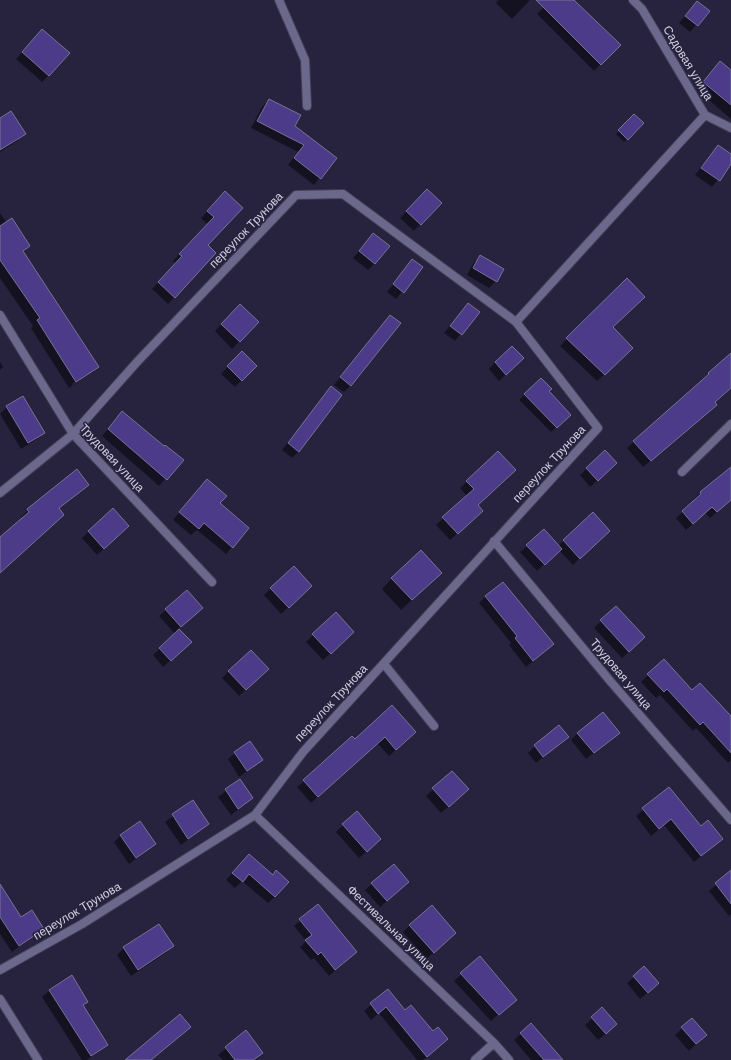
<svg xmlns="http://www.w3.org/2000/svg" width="731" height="1060" viewBox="0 0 731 1060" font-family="Helvetica,sans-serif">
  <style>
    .shadow { fill: #0007 }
    .building { fill: #4c3b88; stroke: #767393 }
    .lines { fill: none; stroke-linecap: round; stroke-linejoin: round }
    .service-casing { stroke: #423f58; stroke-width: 10 }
    .minor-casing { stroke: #423f58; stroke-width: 10 }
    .tertiary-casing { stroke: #423f58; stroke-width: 10 }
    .service { stroke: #6c688c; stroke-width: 8 }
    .minor { stroke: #6c688c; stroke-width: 8 }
    .tertiary { stroke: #6c688c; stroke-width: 8 }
    .labels { text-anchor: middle; stroke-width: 3; stroke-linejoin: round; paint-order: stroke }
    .street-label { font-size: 12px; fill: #d2d0e3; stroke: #27233e }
  </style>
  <rect width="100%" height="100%" fill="#27233e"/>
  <path class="shadow" d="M 498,0 L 530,0 L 512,19 L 496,3 Z
    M 551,0 L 573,0 L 619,45 L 594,71 L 537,14 Z
    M 697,2 L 708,11 L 690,32 L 679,23 Z
    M 36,37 L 49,75 L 42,82 L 16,59 Z
    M 713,70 L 731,72 L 731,119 L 697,90 Z
    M 269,100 L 294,127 L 335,158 L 314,185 L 288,165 L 298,152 L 251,128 L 262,107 Z
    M 634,115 L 643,123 L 624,142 L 616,134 Z
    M 0,119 L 24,134 L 17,141 L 0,152 Z
    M 718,146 L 731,155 L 731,163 L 712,187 L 695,175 Z
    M 225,193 L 207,245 L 215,253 L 168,304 L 152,289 L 176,264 L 173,261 L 207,224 L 201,218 Z
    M 420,198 L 420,224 L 414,231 L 400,218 Z
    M 0,213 L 7,223 L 29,246 L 23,252 L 98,366 L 92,373 L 92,370 L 72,384 L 73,386 L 91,373 L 69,388 L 31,328 L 33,326 L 0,278 Z
    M 373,234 L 374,264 L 368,270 L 353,258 Z
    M 480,257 L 496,281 L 489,288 L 467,275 L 473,264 Z
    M 413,260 L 422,267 L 396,299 L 387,292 Z
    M 468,304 L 479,312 L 455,341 L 444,333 Z
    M 240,305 L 258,322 L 232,349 L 215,331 Z
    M 390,316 L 351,385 L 344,392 L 334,385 Z
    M 612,327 L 625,355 L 597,381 L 560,346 L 567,339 Z
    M 242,352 L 256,366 L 235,387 L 221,374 Z
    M 731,354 L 731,388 L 714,403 L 709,411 L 643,467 L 627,448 Z
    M 0,362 L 3,367 L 0,370 Z
    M 495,362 L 516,365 L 499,381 L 489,369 Z
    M 541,379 L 564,421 L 551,432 L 519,400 Z
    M 331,388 L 299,451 L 292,458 L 282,450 Z
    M 22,398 L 44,433 L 37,439 L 21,449 L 0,414 L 7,407 Z
    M 122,413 L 163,448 L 182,460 L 159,486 L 102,436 Z
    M 498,453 L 477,505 L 475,517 L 450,540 L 436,525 L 467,496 L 460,488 Z
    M 731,467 L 731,500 L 710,518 L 705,513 L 686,530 L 676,518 L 695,501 L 693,500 L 700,493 Z
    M 587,468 L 609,470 L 590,487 L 580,475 Z
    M 88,485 L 58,509 L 38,539 L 0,571 L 0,539 L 23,519 L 21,517 L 28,510 Z
    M 200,487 L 219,504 L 232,547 L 226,554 L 197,530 L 191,535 L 173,520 Z
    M 593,513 L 602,537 L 573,565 L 559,550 L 537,571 L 520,552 L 527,546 L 558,546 Z
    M 89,531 L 121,533 L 97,555 L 82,538 Z
    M 392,578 L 430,583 L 401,610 L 382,589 Z
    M 271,588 L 304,593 L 281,614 L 264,595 Z
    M 486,596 L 552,644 L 526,667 L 509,645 L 511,643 L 479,603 Z
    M 166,610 L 195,614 L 178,629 L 190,642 L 163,667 L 153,655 L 175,634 L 159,616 Z
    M 601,621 L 637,644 L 622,658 L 594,628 Z
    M 313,635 L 346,639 L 323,660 L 306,642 Z
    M 664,660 L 692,692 L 731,719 L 731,760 L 728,763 L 696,728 L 693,731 L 660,695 L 656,698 L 641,682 Z
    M 229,671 L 260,676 L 239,696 L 222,678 Z
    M 392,706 L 408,739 L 389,756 L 377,743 L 311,803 L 297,787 L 355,740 Z
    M 578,733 L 611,739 L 586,759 L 571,740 Z
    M 560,743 L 536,763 L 528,753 L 535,746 Z
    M 235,753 L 262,760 L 239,777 L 228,759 Z
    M 452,772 L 461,796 L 441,813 L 426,796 Z
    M 240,780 L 252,798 L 231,815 L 218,797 Z
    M 669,788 L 701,827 L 722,839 L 694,862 L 664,825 L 651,836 L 636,816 Z
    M 193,801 L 208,824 L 181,845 L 165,822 Z
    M 343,825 L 373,846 L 359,858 L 336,832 Z
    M 121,835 L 155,844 L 129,864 L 114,842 Z
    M 242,862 L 275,897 L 268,903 L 242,881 L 235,888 L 226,880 Z
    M 731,871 L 731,914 L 729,916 L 709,891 Z
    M 372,884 L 401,889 L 380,907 L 365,890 Z
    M 0,887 L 21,918 L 43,929 L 12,952 L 0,934 Z
    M 318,906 L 356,952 L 329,976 L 314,958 L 311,960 L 300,947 L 306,941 L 294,926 Z
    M 410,925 L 448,940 L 426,959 L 403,932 Z
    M 172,946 L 166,953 L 131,976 L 117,955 L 124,948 Z
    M 480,957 L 508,1006 L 491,1021 L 454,981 Z
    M 71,977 L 87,1002 L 83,1006 L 107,1045 L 87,1060 L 82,1060 L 42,997 L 49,991 Z
    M 634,977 L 651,990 L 640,999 L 627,983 Z
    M 388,990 L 405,1011 L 440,1046 L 423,1060 L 417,1060 L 379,1013 L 371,1020 L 364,1011 Z
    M 602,1009 L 609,1031 L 598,1040 L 585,1025 Z
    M 692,1019 L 699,1041 L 689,1051 L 675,1035 Z
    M 531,1024 L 562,1060 L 531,1060 L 514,1040 Z
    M 246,1032 L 262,1052 L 254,1060 L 223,1060 L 218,1055 Z"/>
  <path class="building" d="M 536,0 L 574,0 L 621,45 L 601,65 Z
    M 697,1 L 710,11 L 698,26 L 685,16 Z
    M 42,29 L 70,53 L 49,76 L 22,52 Z
    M 720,61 L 731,70 L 731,105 L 703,82 Z
    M 269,99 L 301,115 L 295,126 L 337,158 L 321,179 L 294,158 L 304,145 L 257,121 Z
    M 11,111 L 26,134 L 0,150 L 0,118 Z
    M 634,114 L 644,123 L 628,140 L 618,130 Z
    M 718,145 L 731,154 L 731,164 L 720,181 L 701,168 Z
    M 427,189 L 442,203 L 421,225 L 406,211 Z
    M 225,191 L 243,208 L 208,245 L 216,253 L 175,298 L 158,282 L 182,256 L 179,254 L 214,217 L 207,211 Z
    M 12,218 L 30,246 L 23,251 L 99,367 L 76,382 L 37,320 L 40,318 L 0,260 L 0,226 Z
    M 373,233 L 390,246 L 375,264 L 359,251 Z
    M 480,255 L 504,269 L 497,282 L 473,268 Z
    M 412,259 L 423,267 L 404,293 L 393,284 Z
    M 627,278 L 645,297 L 613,327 L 633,348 L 605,375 L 566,338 Z
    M 468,303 L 480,312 L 462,335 L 450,326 Z
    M 240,304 L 259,322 L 240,342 L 221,324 Z
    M 390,315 L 401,323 L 351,386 L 340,377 Z
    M 512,346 L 524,358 L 506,375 L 495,362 Z
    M 242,351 L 257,366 L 242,381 L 227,366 Z
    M 731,353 L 731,388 L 715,402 L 717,405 L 651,461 L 633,441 L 709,374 L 708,373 Z
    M 541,378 L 552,389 L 549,391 L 571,415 L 557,428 L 524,394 Z
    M 331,386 L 342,395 L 299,452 L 288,443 Z
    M 23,396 L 45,433 L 28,443 L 6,406 Z
    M 122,411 L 164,446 L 165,445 L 184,460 L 167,480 L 108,429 Z
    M 605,450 L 617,463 L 598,481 L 586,468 Z
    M 498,451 L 516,470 L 478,505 L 483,511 L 458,534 L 442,517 L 474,489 L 466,481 Z
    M 731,467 L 731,500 L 717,512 L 712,507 L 693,524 L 682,511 L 701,494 L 700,492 Z
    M 77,469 L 89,485 L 59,508 L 64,515 L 0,573 L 0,537 L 29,512 L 27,509 Z
    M 207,479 L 227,496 L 220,503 L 249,528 L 233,548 L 204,523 L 199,529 L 179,512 Z
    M 113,508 L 129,526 L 104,549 L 88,531 Z
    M 593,512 L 610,531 L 580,559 L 563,540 Z
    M 544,529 L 562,549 L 545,565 L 526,545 Z
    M 421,550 L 442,573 L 412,600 L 391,578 Z
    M 294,566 L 312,586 L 289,608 L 270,588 Z
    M 503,582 L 554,644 L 533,661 L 515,638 L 517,636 L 485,596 Z
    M 187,590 L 203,608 L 181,627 L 165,609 Z
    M 616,606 L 645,637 L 629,652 L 600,620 Z
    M 336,612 L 354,632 L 331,654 L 312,634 Z
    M 179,629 L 192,642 L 171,661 L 159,648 Z
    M 251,650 L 269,669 L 246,690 L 228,671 Z
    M 664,659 L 692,690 L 700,683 L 731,716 L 731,753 L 703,722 L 700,725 L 667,689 L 664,692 L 647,674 Z
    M 392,705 L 416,732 L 396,750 L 385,737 L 318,797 L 303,780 L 352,736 L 355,739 Z
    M 603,712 L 620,733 L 594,753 L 577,733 Z
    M 559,725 L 569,737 L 543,757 L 534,745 Z
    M 250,741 L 263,760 L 247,771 L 234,752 Z
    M 452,771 L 469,789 L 449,807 L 432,788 Z
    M 240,779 L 253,798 L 238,809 L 225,789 Z
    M 669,787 L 701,826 L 708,820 L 723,839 L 701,856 L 671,819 L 659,829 L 642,808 Z
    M 193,800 L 209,824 L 188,839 L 172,814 Z
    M 357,811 L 381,839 L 367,852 L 342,824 Z
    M 140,821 L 156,844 L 136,858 L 120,835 Z
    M 249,854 L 273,875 L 276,870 L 289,882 L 275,897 L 249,874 L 243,882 L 232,873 Z
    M 394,864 L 409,882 L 387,901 L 371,883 Z
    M 731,870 L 731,904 L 715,883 Z
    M 0,884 L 21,917 L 32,910 L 44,929 L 19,946 L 0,917 Z
    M 318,904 L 357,952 L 335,970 L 321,952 L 318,955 L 305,940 L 312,935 L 299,919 Z
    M 432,905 L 456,933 L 434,953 L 409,925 Z
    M 159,924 L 174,946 L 138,970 L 123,947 Z
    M 480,956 L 517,1000 L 499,1015 L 460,973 Z
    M 644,966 L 659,983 L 648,993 L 633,976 Z
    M 72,975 L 88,1002 L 83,1005 L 108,1045 L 91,1056 L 49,990 Z
    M 388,989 L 405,1010 L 411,1005 L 433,1031 L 438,1027 L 448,1039 L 427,1057 L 386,1007 L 378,1014 L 370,1003 Z
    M 602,1007 L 617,1024 L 606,1034 L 591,1017 Z
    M 180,1014 L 191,1027 L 151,1060 L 125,1060 Z
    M 692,1018 L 707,1035 L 696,1044 L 681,1027 Z
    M 531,1023 L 563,1060 L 544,1060 L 520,1033 Z
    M 246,1030 L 263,1053 L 253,1060 L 235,1060 L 225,1047 Z"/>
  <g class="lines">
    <defs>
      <path id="service" d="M 279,0 L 305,60 L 307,106
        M 682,472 L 731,424
        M 384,664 L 434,726"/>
      <path id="minor" d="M 633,0 L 642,9 L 705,115 L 731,128
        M 0,315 L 73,434 L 212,582
        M 516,322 L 705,115
        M 0,493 L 73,434 L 137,362 L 296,195 L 343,194 L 516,322 L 598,428 L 303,752 L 255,815 L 82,924 L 0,970
        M 494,541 L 611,682 L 731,820
        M 255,815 L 494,1043 L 509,1060
        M 475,1060 L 494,1043"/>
      <path id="tertiary" d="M 0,999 L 38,1060"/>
    </defs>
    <use href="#service" class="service-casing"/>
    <use href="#minor" class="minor-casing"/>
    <use href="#tertiary" class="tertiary-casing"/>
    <use href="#service" class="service"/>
    <use href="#minor" class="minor"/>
    <use href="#tertiary" class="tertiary"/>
  </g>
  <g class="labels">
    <g class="street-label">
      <text transform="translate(688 63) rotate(59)" y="4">Садовая улица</text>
      <text transform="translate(246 230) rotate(-46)" y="4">переулок Трунова</text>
      <text transform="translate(112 458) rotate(47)" y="4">Трудовая улица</text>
      <text transform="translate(549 464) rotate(-47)" y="4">переулок Трунова</text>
      <text transform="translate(621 674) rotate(50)" y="4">Трудовая улица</text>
      <text transform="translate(331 703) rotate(-47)" y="4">переулок Трунова</text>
      <text transform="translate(77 911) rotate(-31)" y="4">переулок Трунова</text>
      <text transform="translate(391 928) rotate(44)" y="4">Фестивальная улица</text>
    </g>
  </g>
</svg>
